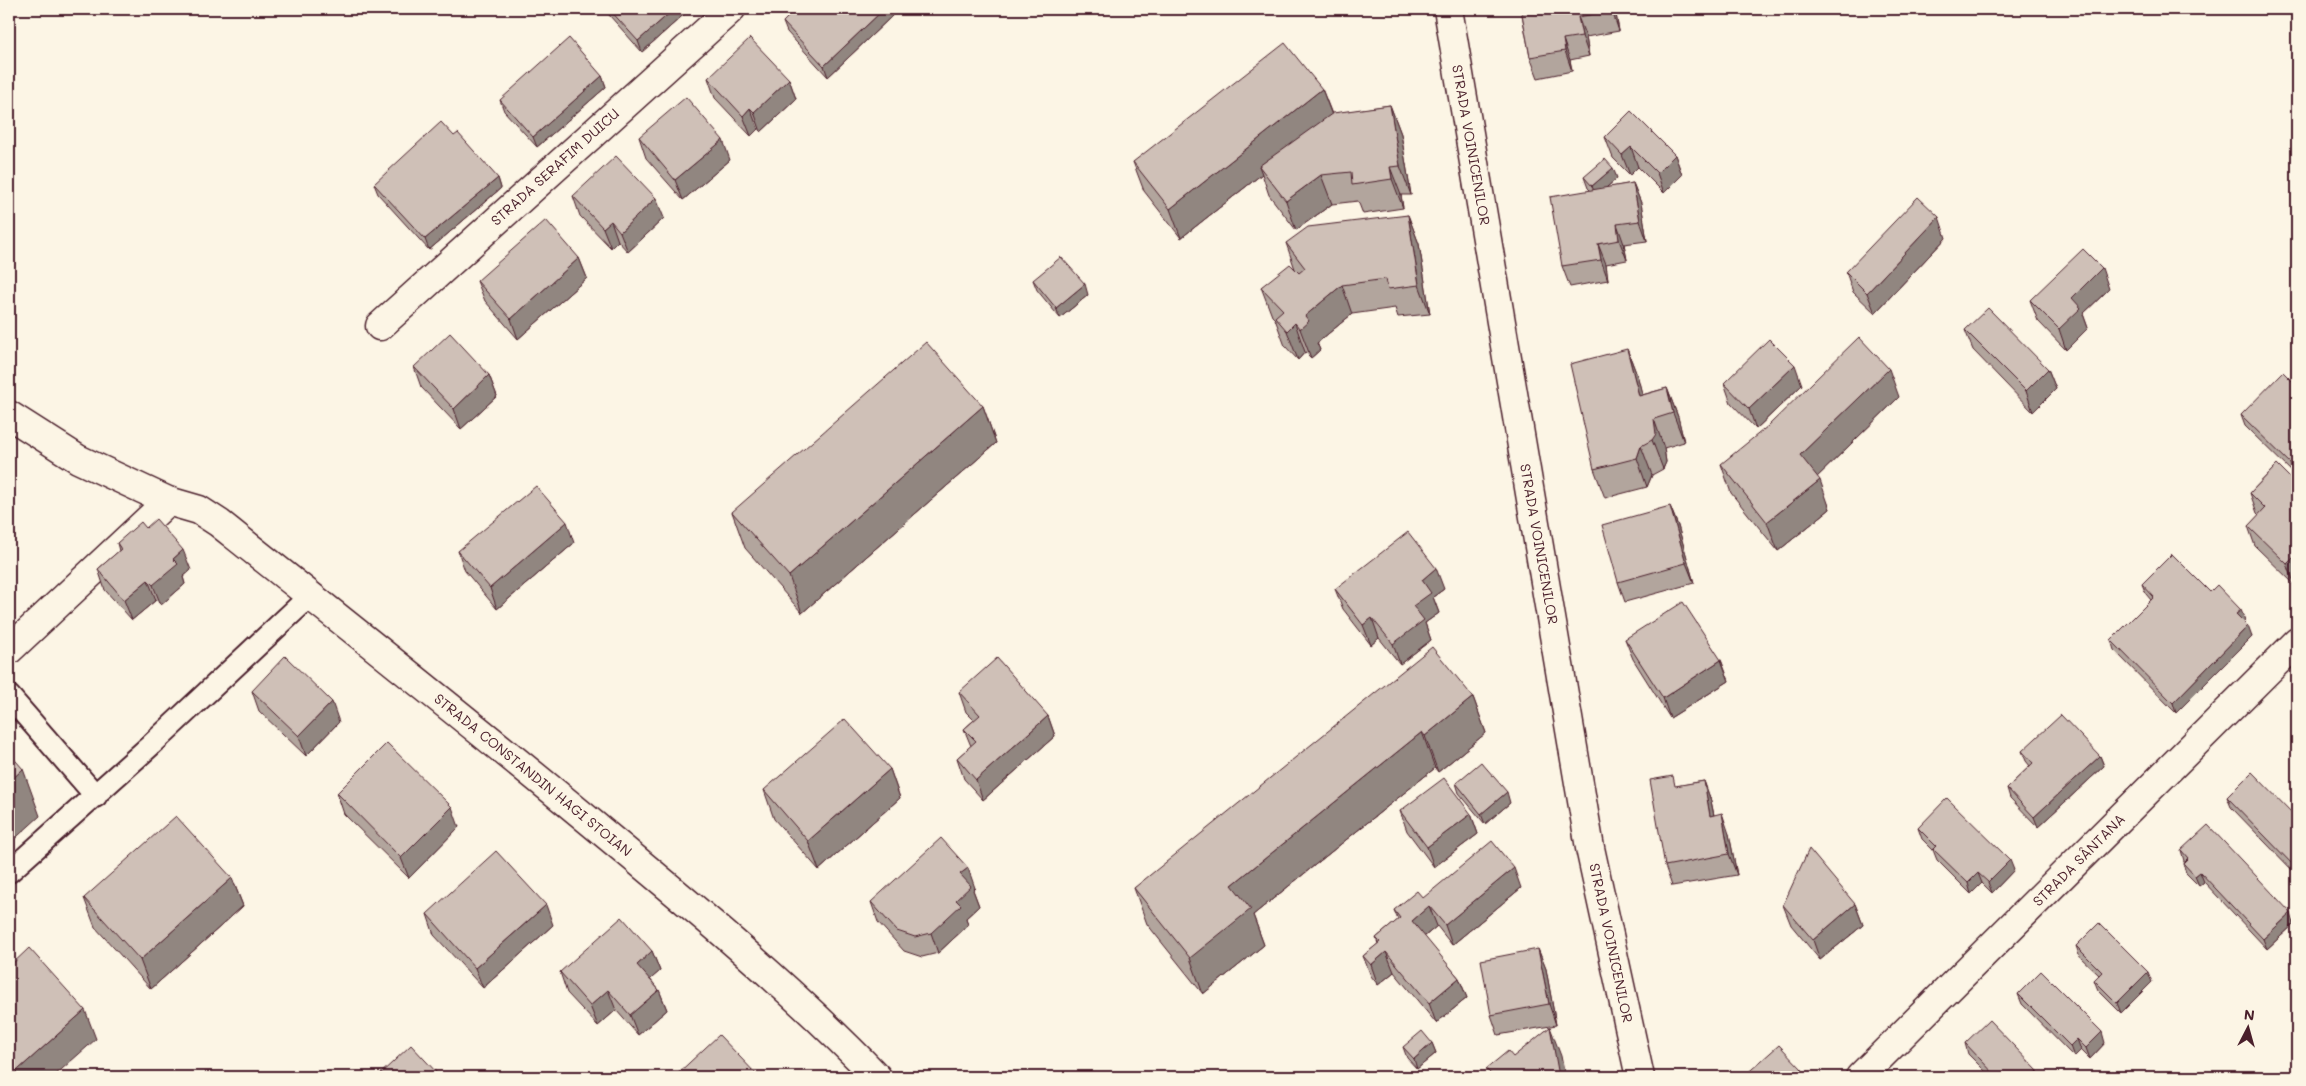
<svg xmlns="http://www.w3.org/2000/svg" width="2306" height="1086" viewBox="0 0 2306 1086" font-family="Mali,sans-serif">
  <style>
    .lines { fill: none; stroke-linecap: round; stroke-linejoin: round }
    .lane-casing { stroke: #4a1f2b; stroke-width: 25 }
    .street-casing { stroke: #4a1f2b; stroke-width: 31 }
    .secondary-casing { stroke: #4a1f2b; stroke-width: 31 }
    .primary-casing { stroke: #4a1f2b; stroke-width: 31 }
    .lane { stroke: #fcf5e5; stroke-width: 21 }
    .street { stroke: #fcf5e5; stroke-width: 28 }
    .secondary { stroke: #fcf5e5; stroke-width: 28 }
    .primary { stroke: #fcf5e5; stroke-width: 28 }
    .wall { fill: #b2a59d; stroke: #4a1f2b }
    .shaded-wall { fill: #918680; stroke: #4a1f2b }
    .building { fill: #cfc0b7; stroke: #4a1f2b }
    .labels { text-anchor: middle; stroke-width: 4; stroke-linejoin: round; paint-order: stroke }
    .street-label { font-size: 14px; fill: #4a1f2b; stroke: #fcf5e5 }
  </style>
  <rect width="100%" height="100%" fill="#fcf5e5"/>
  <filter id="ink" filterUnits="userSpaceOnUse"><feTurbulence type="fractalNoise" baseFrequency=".02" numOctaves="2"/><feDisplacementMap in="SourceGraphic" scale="10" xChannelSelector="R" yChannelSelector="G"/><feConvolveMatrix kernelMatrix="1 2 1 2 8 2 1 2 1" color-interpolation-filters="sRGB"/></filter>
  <g filter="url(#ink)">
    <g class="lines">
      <defs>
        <path id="lane" d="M 9,696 L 96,796
          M 9,872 L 151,745 L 310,596"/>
        <path id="street" d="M 380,326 L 731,9
          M 9,415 L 78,459 L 168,501 L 199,510 L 219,523 C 345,623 470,722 593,824 C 691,905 789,986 877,1077
          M 9,650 L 168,501"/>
        <path id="secondary" d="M 1860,1077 L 2297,642"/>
        <path id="primary" d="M 1448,9 L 1590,848 L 1640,1077"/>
      </defs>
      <use href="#lane" class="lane-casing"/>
      <use href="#street" class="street-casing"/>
      <use href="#secondary" class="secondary-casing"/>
      <use href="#primary" class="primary-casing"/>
      <use href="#lane" class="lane"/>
      <use href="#street" class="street"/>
      <use href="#secondary" class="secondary"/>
      <use href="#primary" class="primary"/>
    </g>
    <path class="wall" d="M 607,9 L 690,9 L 642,52 L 609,15 Z
      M 1521,9 L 1615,9 L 1619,31 L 1586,37 L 1589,56 L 1570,60 L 1572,71 L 1538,78 L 1530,57 Z
      M 892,16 L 828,77 L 787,32 L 783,22 Z
      M 602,76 L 606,87 L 537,147 L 504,111 L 500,100 Z
      M 708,78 L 789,79 L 796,99 L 761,132 L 758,129 L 751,136 L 715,98 Z
      M 1322,89 L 1332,114 L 1390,105 L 1401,134 L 1411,195 L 1401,195 L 1403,208 L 1363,214 L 1358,201 L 1332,204 L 1296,230 L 1269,195 L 1262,174 L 1181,238 L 1144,191 L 1133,162 Z
      M 639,137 L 730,160 L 683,200 L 646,158 Z
      M 1605,137 L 1675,155 L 1682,175 L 1664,193 L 1638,167 L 1630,175 L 1613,158 Z
      M 1584,177 L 1617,178 L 1606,188 L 1633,183 L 1641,203 L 1647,241 L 1624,244 L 1627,260 L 1606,264 L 1608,280 L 1570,287 L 1562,266 L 1590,190 L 1588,188 Z
      M 498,178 L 501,188 L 429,250 L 378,194 L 374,184 Z
      M 573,196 L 664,218 L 628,252 L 618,241 L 611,248 L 580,216 Z
      M 1408,215 L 1419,244 L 1430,314 L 1398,317 L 1395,308 L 1352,314 L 1317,343 L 1320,350 L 1311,358 L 1305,352 L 1298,360 L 1285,346 L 1275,319 L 1272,316 L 1261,287 L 1295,269 L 1286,243 Z
      M 1946,238 L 1875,313 L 1853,292 L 1846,272 Z
      M 579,258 L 587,278 L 518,339 L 485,301 L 477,281 Z
      M 1033,280 L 1088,295 L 1060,318 L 1037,290 Z
      M 2109,289 L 2083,314 L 2088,328 L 2066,350 L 2038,321 L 2030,300 Z
      M 1965,330 L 2048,369 L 2056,389 L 2033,412 L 1973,350 Z
      M 1627,349 L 1638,378 L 1642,395 L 1667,388 L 1678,417 L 1684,442 L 1664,448 L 1666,462 L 1663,469 L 1652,475 L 1647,487 L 1605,498 L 1594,469 Z
      M 414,367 L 489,375 L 497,396 L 461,429 L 421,387 Z
      M 1724,383 L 1802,385 L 1756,429 L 1731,403 Z
      M 2297,386 L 2297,477 L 2245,426 L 2241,415 Z
      M 1899,397 L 1817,477 L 1830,509 L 1778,551 L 1731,493 L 1721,464 Z
      M 983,406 L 996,443 L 802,613 L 745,548 L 732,512 Z
      M 2277,465 L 2295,585 L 2255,546 L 2248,526 L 2259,515 L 2257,513 L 2250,493 Z
      M 1670,506 L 1678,526 L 1694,583 L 1625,602 L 1618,582 Z
      M 146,528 L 191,570 L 183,577 L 185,584 L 161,605 L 156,600 L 132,620 L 105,590 L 98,569 L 119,551 L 117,543 Z
      M 574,543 L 497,609 L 465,571 L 458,551 Z
      M 2142,584 L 2210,592 L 2245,620 L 2243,622 L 2252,637 L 2176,713 L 2114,650 L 2111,640 L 2151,600 L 2146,594 Z
      M 1335,589 L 1444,589 L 1433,597 L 1439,613 L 1425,623 L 1431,640 L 1400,664 L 1379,638 L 1371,645 L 1343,609 Z
      M 1625,639 L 1721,660 L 1729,681 L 1670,718 L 1633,659 Z
      M 252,691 L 339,722 L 306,756 L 259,711 Z
      M 959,692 L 1048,716 L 1055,736 L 983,800 L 964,779 L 957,758 L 971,746 L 964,729 L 974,720 L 966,712 Z
      M 1473,697 L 1486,733 L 1438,772 L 1435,768 L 1253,915 L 1264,945 L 1203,994 L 1147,924 L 1134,888 Z
      M 2022,751 L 2100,756 L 2104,766 L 2038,827 L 2010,798 L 2007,788 L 2030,766 L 2026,761 Z
      M 890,769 L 900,798 L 819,870 L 774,819 L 764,790 Z
      M 1704,781 L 1711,801 L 1714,815 L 1729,834 L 1737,875 L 1672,886 L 1665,866 L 1677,786 Z
      M 1456,783 L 1510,803 L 1485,824 L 1459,793 Z
      M 337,793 L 459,827 L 409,878 L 344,814 Z
      M 2227,797 L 2297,818 L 2297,875 L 2231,807 Z
      M 1400,811 L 1471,814 L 1478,834 L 1434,867 L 1407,831 Z
      M 1918,828 L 2014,870 L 1992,893 L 1982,883 L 1971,894 L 1937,860 L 1933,850 L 1922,839 Z
      M 2181,850 L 2294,924 L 2267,949 L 2204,882 L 2199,886 L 2186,873 L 2183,863 L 2184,861 Z
      M 232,878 L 243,906 L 151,989 L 95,927 L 84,898 Z
      M 975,888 L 973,890 L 979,906 L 966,918 L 968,925 L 938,953 L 922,957 L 904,951 L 878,922 L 871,902 Z
      M 1521,888 L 1452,945 L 1437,926 L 1424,937 L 1459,978 L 1467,998 L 1436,1023 L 1394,972 L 1378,985 L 1371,976 L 1363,956 L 1378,944 L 1376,938 L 1398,920 L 1394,910 L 1423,898 Z
      M 1855,904 L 1863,925 L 1820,960 L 1791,925 L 1783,905 Z
      M 427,914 L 553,925 L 483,988 L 434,935 Z
      M 2076,946 L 2152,982 L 2121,1013 L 2098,990 L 2094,980 L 2099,975 L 2080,957 Z
      M 1538,949 L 1546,969 L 1556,1025 L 1498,1035 L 1491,1015 Z
      M 652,951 L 660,971 L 650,979 L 659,990 L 667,1010 L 638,1035 L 616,1010 L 598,1026 L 567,993 L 560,972 Z
      M 2018,994 L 2105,1043 L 2090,1059 L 2081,1050 L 2074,1057 L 2022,1004 Z
      M 1432,1043 L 1436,1053 L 1417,1069 L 1407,1058 L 1403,1047 Z
      M 1965,1043 L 2040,1077 L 1991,1077 L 1968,1054 Z"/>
    <path class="shaded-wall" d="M 674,9 L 690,9 L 642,52 L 638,41 Z
      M 884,9 L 889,9 L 892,16 L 828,77 L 824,66 Z
      M 1611,9 L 1615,9 L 1619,31 L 1612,11 Z
      M 1578,17 L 1586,37 L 1589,56 L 1582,36 Z
      M 1563,39 L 1570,60 L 1572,71 L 1565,51 Z
      M 602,76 L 606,87 L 537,147 L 533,137 Z
      M 789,79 L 796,99 L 761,132 L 754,112 Z
      M 1322,89 L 1333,118 L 1259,166 L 1262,174 L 1181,238 L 1170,209 Z
      M 1390,105 L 1401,134 L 1411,195 L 1400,166 Z
      M 750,108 L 758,129 L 751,136 L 743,116 Z
      M 723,140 L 730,160 L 683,200 L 675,180 Z
      M 1631,147 L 1638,167 L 1630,175 L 1622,155 Z
      M 1675,155 L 1682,175 L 1664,193 L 1657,173 Z
      M 1390,167 L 1401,195 L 1403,208 L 1392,179 Z
      M 1613,168 L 1617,178 L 1596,197 L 1592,186 Z
      M 1321,175 L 1332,204 L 1296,230 L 1286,201 Z
      M 498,178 L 501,188 L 429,250 L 425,239 Z
      M 1633,183 L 1641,203 L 1647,241 L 1640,221 Z
      M 656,198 L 664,218 L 628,252 L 620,232 Z
      M 1408,215 L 1419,244 L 1430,314 L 1419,285 Z
      M 1939,217 L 1946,238 L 1875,313 L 1867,293 Z
      M 611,221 L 618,241 L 611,248 L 603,228 Z
      M 1617,224 L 1624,244 L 1627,260 L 1619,240 Z
      M 1598,244 L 1606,264 L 1608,280 L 1601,260 Z
      M 579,258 L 587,278 L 518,339 L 511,319 Z
      M 2102,268 L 2109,289 L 2083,314 L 2088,328 L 2066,350 L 2059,329 L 2072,298 Z
      M 1085,284 L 1088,295 L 1060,318 L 1056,308 Z
      M 1342,285 L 1352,314 L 1317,343 L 1320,350 L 1311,358 L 1300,329 L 1305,316 Z
      M 1295,323 L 1305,352 L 1298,360 L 1287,331 Z
      M 1627,349 L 1638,378 L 1650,425 L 1639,396 Z
      M 1795,365 L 1802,385 L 1756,429 L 1749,409 Z
      M 1889,369 L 1899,397 L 1810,484 L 1800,455 Z
      M 2048,369 L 2056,389 L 2033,412 L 2026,391 Z
      M 489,375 L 497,396 L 461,429 L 454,409 Z
      M 1667,388 L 1678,417 L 1684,442 L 1673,413 Z
      M 983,406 L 996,443 L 802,613 L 789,576 Z
      M 1654,419 L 1664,448 L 1666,462 L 1663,469 L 1652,440 Z
      M 1641,446 L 1652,475 L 1647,487 L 1637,458 Z
      M 1820,480 L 1830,509 L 1778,551 L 1767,522 Z
      M 1670,506 L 1678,526 L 1694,583 L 1686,563 Z
      M 567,522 L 574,543 L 497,609 L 490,588 Z
      M 183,550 L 191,570 L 183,577 L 185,584 L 161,605 L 153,585 L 173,559 Z
      M 2297,554 L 2297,582 L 2295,585 L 2287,564 Z
      M 1436,568 L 1444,589 L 1433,597 L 1439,613 L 1425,623 L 1431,640 L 1400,664 L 1393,644 L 1413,606 L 1422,580 Z
      M 148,580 L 156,600 L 132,620 L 124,600 Z
      M 2241,610 L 2245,620 L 2240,625 L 2236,614 Z
      M 1372,618 L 1379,638 L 1371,645 L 1363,625 Z
      M 2248,626 L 2252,637 L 2176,713 L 2173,703 Z
      M 1721,660 L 1729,681 L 1670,718 L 1663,698 Z
      M 1473,697 L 1486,733 L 1438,772 L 1425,736 Z
      M 332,702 L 339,722 L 306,756 L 299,736 Z
      M 1048,716 L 1055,736 L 983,800 L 976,780 Z
      M 1422,732 L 1435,768 L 1253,915 L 1264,945 L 1203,994 L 1190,958 L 1232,885 Z
      M 2100,756 L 2104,766 L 2038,827 L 2034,817 Z
      M 23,769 L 40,816 L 9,844 L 9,782 Z
      M 890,769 L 900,798 L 819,870 L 808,841 Z
      M 1704,781 L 1711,801 L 1718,836 L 1710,816 Z
      M 1507,792 L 1510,803 L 1485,824 L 1481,814 Z
      M 452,807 L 459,827 L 409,878 L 401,858 Z
      M 1722,813 L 1729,834 L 1737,875 L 1729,854 Z
      M 1471,814 L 1478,834 L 1434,867 L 1427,847 Z
      M 2010,860 L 2014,870 L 1992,893 L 1988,882 Z
      M 968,868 L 975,888 L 973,890 L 979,906 L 966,918 L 968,925 L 938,953 L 931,933 L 956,900 L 960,874 Z
      M 1514,868 L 1521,888 L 1452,945 L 1445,925 Z
      M 2200,872 L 2204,882 L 2199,886 L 2195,876 Z
      M 1978,873 L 1982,883 L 1971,894 L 1968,883 Z
      M 232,878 L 243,906 L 151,989 L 140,960 Z
      M 1855,904 L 1863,925 L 1820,960 L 1813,940 Z
      M 546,905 L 553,925 L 483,988 L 475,968 Z
      M 1429,906 L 1437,926 L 1419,941 L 1412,921 Z
      M 2291,913 L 2294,924 L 2267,949 L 2263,939 Z
      M 1538,949 L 1546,969 L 1556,1025 L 1549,1004 Z
      M 652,951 L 660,971 L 644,985 L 637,965 Z
      M 1386,952 L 1394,972 L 1378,985 L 1371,965 Z
      M 2148,972 L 2152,982 L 2121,1013 L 2117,1003 Z
      M 1459,978 L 1467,998 L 1436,1023 L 1429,1003 Z
      M 608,990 L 616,1010 L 598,1026 L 590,1006 Z
      M 659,990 L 667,1010 L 638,1035 L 630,1015 Z
      M 85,1010 L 96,1039 L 53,1077 L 10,1077 Z
      M 1550,1027 L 1561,1056 L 1565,1077 L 1558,1077 Z
      M 2102,1032 L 2105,1043 L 2090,1059 L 2086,1048 Z
      M 2077,1039 L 2081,1050 L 2074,1057 L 2070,1046 Z
      M 1432,1043 L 1436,1053 L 1417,1069 L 1414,1059 Z
      M 1802,1069 L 1805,1077 L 1792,1077 Z
      M 2038,1071 L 2040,1077 L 2032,1077 Z"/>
    <path class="building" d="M 609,9 L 674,9 L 638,41 Z
      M 796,9 L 884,9 L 824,66 L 783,22 Z
      M 1521,9 L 1611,9 L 1612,11 L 1578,17 L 1582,36 L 1563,39 L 1565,51 L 1530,57 Z
      M 569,38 L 602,76 L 533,137 L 500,100 Z
      M 750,38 L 789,79 L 754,112 L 750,108 L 743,116 L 708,78 Z
      M 1285,43 L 1322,89 L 1170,209 L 1133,162 Z
      M 686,97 L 723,140 L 675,180 L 639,137 Z
      M 1390,105 L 1400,166 L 1390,167 L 1392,179 L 1352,185 L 1351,172 L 1321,175 L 1286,201 L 1259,166 L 1333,113 Z
      M 1631,111 L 1675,155 L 1657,173 L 1631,147 L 1622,155 L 1605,137 Z
      M 441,122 L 454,136 L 458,133 L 498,178 L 425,239 L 374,184 Z
      M 616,156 L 656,198 L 620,232 L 611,221 L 603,228 L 573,196 Z
      M 1605,159 L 1613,168 L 1592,186 L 1584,177 Z
      M 1633,183 L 1640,221 L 1617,224 L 1619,240 L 1598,244 L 1601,260 L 1562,266 L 1550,197 Z
      M 1918,197 L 1939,217 L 1867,293 L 1846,272 Z
      M 1408,215 L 1419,285 L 1388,289 L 1386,279 L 1342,285 L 1305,316 L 1309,321 L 1300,329 L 1295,323 L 1287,331 L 1275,317 L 1283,310 L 1261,287 L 1290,264 L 1299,273 L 1305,268 L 1286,243 L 1308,227 Z
      M 546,220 L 579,258 L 511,319 L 477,281 Z
      M 2083,249 L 2102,268 L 2072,298 L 2081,308 L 2059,329 L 2030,300 Z
      M 1061,257 L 1085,284 L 1056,308 L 1033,280 Z
      M 1988,308 L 2048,369 L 2026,391 L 1965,330 Z
      M 450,333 L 489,375 L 454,409 L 414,367 Z
      M 1859,337 L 1889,369 L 1800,455 L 1820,480 L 1767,522 L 1721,464 L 1768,426 Z
      M 1769,339 L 1795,365 L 1749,409 L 1724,383 Z
      M 926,342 L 983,406 L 789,576 L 732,512 Z
      M 1627,349 L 1639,396 L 1667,388 L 1673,413 L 1654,419 L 1656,434 L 1652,440 L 1641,446 L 1637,458 L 1594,469 L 1570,364 Z
      M 2283,372 L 2297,386 L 2297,470 L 2241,415 Z
      M 2277,465 L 2297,485 L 2297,554 L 2287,564 L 2248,526 L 2265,508 L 2250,493 Z
      M 536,486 L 567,522 L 490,588 L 458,551 Z
      M 1670,506 L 1686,563 L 1618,582 L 1602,525 Z
      M 156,519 L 183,550 L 173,559 L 178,564 L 153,585 L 148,580 L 124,600 L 98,569 L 121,549 L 117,543 L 141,522 L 146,528 Z
      M 1408,532 L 1436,568 L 1422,580 L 1431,593 L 1413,606 L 1424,620 L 1393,644 L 1372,618 L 1363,625 L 1335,589 Z
      M 2172,554 L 2210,592 L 2217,585 L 2241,610 L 2236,614 L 2248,626 L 2173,703 L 2111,640 L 2154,597 L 2142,584 Z
      M 1683,602 L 1721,660 L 1663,698 L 1625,639 Z
      M 1432,647 L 1473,697 L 1425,736 L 1422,732 L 1232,885 L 1251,909 L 1190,958 L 1134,888 Z
      M 285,656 L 332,702 L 299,736 L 252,691 Z
      M 997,658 L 1048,716 L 976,780 L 957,758 L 976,741 L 964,729 L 980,715 L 959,692 Z
      M 2061,715 L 2100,756 L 2034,817 L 2007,788 L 2033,763 L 2022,751 Z
      M 845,719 L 890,769 L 808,841 L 764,790 Z
      M 387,743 L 452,807 L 401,858 L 337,793 Z
      M 9,753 L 23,769 L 9,782 Z
      M 1481,762 L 1507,792 L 1481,814 L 1456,783 Z
      M 2252,772 L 2297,818 L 2297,869 L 2227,797 Z
      M 1673,776 L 1675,786 L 1704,781 L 1710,816 L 1722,813 L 1729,854 L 1665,866 L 1650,780 Z
      M 1444,778 L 1471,814 L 1427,847 L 1400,811 Z
      M 1947,798 L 2010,860 L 1988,882 L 1978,873 L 1968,883 L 1933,849 L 1936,846 L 1918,828 Z
      M 176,816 L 232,878 L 140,960 L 84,898 Z
      M 2208,825 L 2291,913 L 2263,939 L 2200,872 L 2195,876 L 2183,863 L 2188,858 L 2181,850 Z
      M 941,838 L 968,868 L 960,874 L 971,886 L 956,900 L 961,905 L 931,933 L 915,937 L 897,931 L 871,902 Z
      M 1492,841 L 1514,868 L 1445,925 L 1429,906 L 1412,921 L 1459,978 L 1429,1003 L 1386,952 L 1371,965 L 1363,956 L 1380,942 L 1376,938 L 1400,918 L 1394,910 L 1417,891 L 1423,898 Z
      M 1809,849 L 1855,904 L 1813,940 L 1783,905 Z
      M 496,851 L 546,905 L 475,968 L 427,914 Z
      M 622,917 L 652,951 L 637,965 L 659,990 L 630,1015 L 608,990 L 590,1006 L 560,972 Z
      M 2099,923 L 2148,972 L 2117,1003 L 2094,980 L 2102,972 L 2076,946 Z
      M 29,948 L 85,1010 L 10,1077 L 9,1077 L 9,967 Z
      M 1538,949 L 1549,1004 L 1491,1015 L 1481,960 Z
      M 2041,971 L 2102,1032 L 2086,1048 L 2077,1039 L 2070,1046 L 2018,994 Z
      M 1989,1020 L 2038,1071 L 2032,1077 L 1997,1077 L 1965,1043 Z
      M 1550,1027 L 1559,1076 L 1558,1077 L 1487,1077 L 1491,1074 L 1486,1069 L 1508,1051 L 1513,1057 Z
      M 1422,1031 L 1432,1043 L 1414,1059 L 1403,1047 Z
      M 719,1035 L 759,1077 L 674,1077 Z
      M 411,1045 L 438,1074 L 434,1077 L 377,1077 Z
      M 1779,1045 L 1802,1069 L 1792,1077 L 1743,1077 Z
      M 1726,1075 L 1727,1077 L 1716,1077 Z"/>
  </g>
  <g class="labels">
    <g class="street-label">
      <text transform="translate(1471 145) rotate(80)" y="5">STRADA VOINICENILOR</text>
      <text transform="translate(555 167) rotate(-42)" y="5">STRADA SERAFIM DUICU</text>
      <text transform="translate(1539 544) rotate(80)" y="5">STRADA VOINICENILOR</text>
      <text transform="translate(533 775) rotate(39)" y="5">STRADA CONSTANDIN HAGI STOIAN</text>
      <text transform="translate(2079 860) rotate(-45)" y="5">STRADA SÂNTANA</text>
      <text transform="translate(1611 943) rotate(78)" y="5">STRADA VOINICENILOR</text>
    </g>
  </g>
  <rect width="2306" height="1086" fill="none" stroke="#fcf5e5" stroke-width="30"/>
  <rect x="15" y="15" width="2276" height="1056" fill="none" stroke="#4a1f2b" stroke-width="2" filter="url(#ink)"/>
  <g transform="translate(2248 1028) rotate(6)" stroke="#fcf5e5" stroke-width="4" paint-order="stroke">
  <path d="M0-4L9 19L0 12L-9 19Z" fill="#4a1f2b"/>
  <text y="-8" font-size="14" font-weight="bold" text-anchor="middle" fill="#4a1f2b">N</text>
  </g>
</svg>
